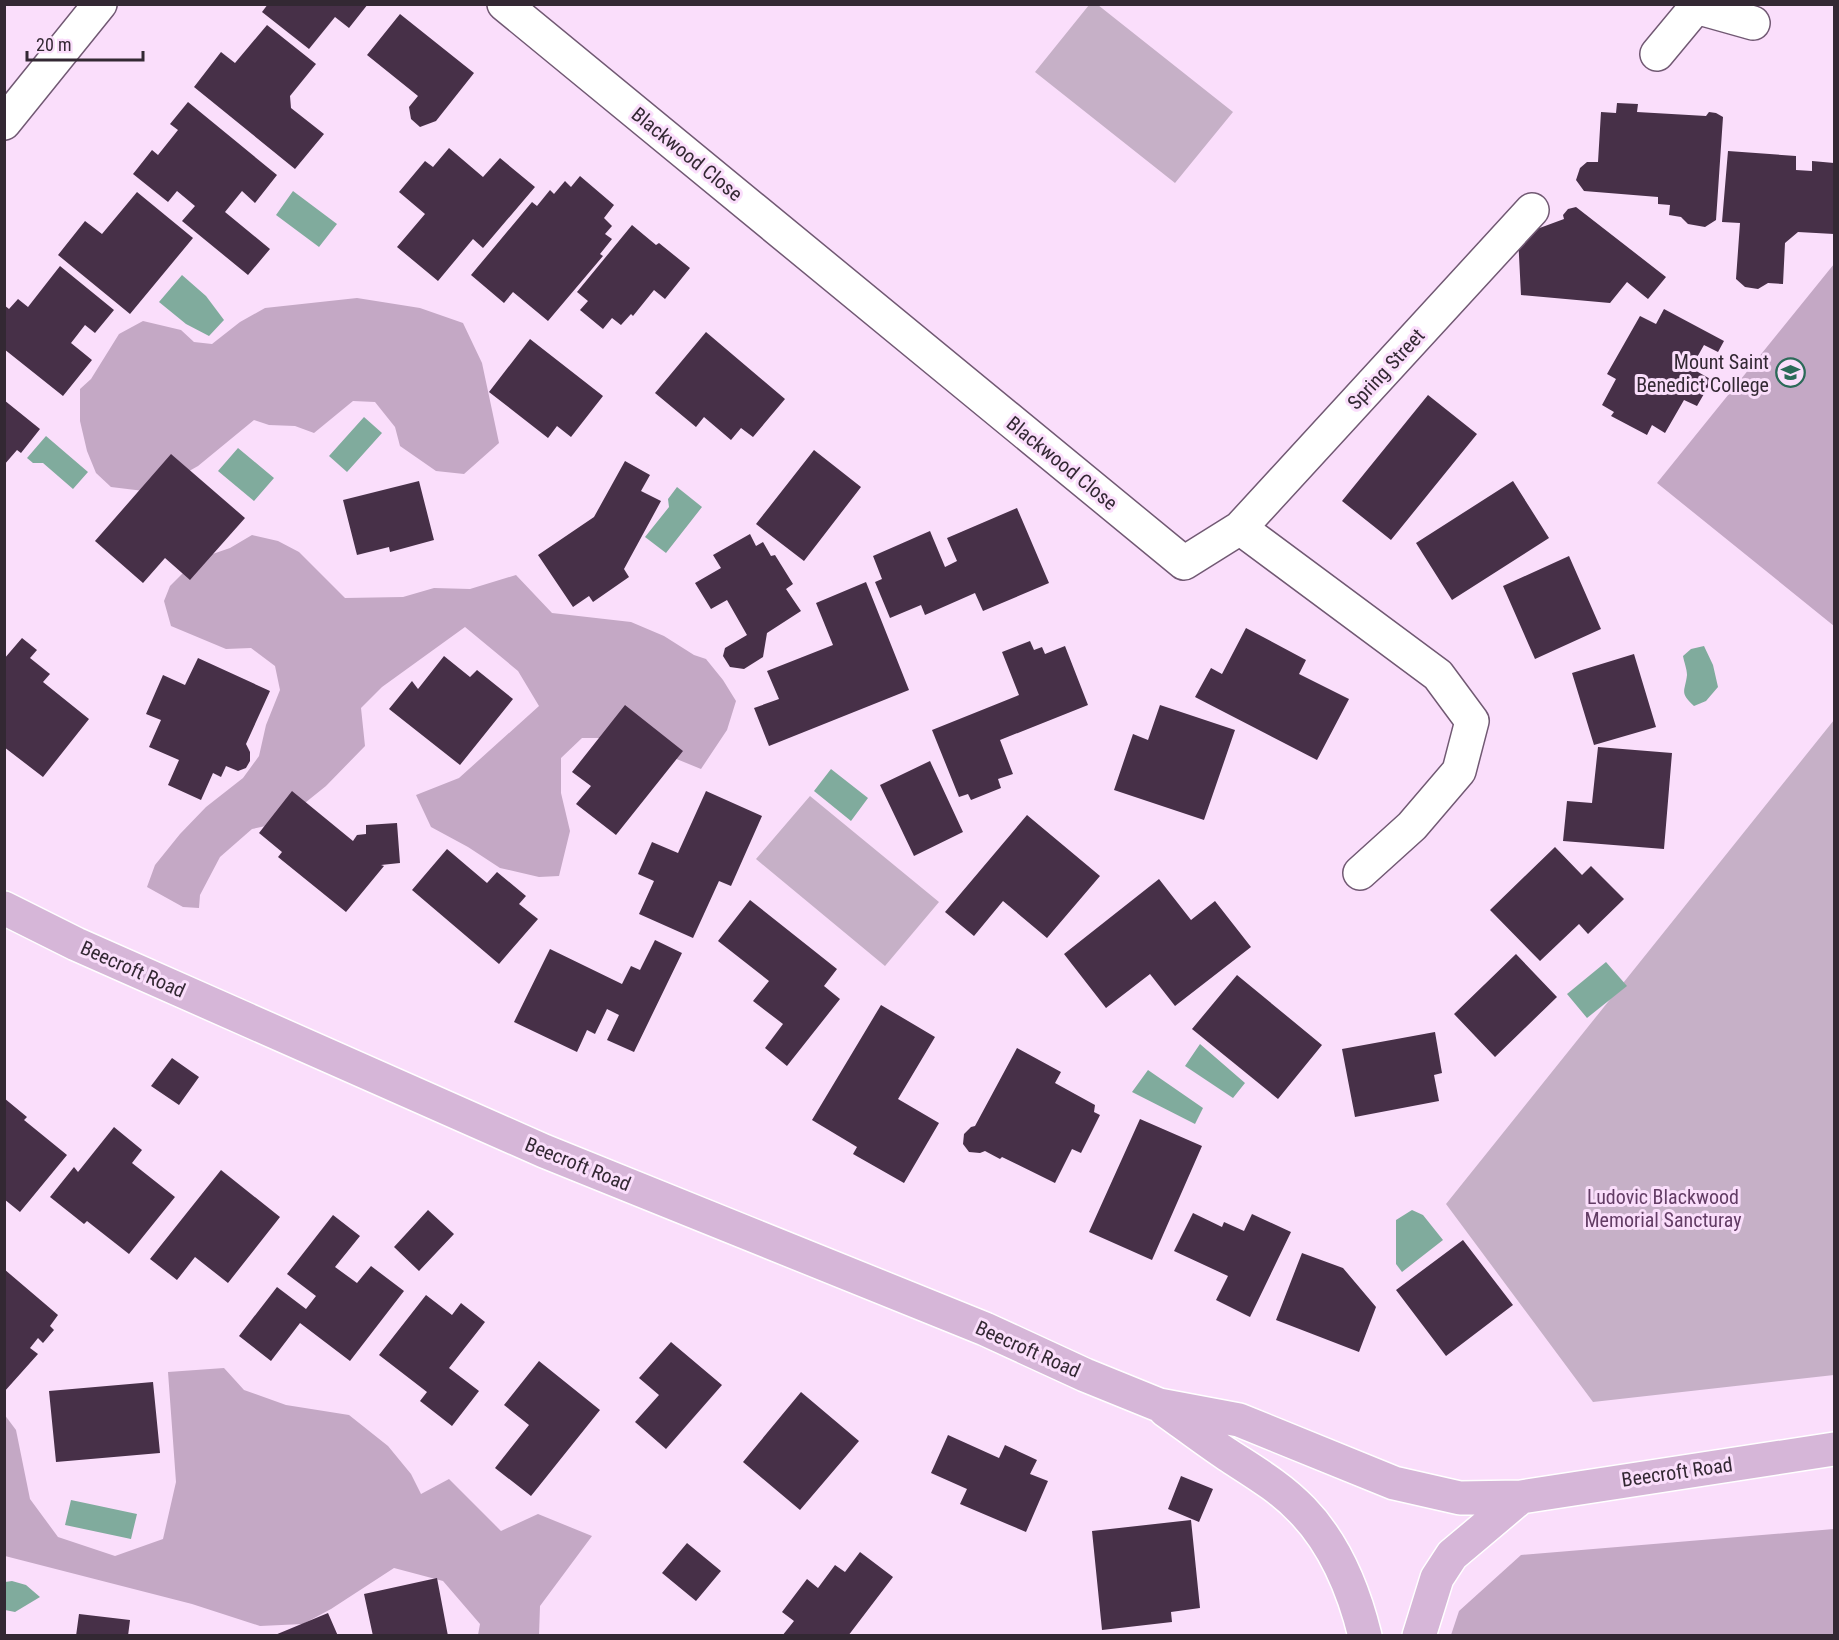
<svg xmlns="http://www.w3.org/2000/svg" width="1839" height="1640" viewBox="0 0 1839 1640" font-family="'Roboto Condensed',sans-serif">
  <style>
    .green { fill: #c6b0c7 }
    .forest { fill: #c4a8c5 }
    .water { fill: #80ab9d }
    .building { fill: #473048 }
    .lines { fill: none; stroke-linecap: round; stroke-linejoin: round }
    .minor-casing { stroke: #715973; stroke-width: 36 }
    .major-casing { stroke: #fff; stroke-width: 36 }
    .minor { stroke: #fff; stroke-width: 33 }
    .major { stroke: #d6b6d8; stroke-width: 33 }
    .labels { text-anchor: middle; stroke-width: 6; stroke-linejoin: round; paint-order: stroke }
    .street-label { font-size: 20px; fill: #332833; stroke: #fadefb }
    .poi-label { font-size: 20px; fill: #332833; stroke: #fadefb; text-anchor: end }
    .park-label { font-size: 20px; fill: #623c64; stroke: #fadefb }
  </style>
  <rect width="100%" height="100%" fill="#fadefb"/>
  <path class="green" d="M 1089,5 L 1098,5 L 1233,112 L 1175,183 L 1035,72 Z
    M 1834,720 L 1834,1375 L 1593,1402 L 1446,1204 Z
    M 810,796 L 939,902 L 885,966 L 756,859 Z"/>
  <path class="forest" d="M 1834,264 L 1834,626 L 1657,483 Z
    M 357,298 L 420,308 L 463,323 L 482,363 L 499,443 L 464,474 L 436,471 L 400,446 L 395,427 L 375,402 L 353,401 L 314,433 L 295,426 L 269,425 L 254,420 L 198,466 L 152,492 L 111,487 L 96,473 L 87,451 L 80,421 L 80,389 L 91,379 L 119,334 L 143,321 L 181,330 L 194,342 L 212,344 L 240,322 L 265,308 Z
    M 252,535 L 278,541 L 299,552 L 345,598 L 403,597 L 434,588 L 470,589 L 516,575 L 552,613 L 631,622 L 664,636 L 694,655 L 706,659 L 723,680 L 736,701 L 727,730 L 701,769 L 657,751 L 612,738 L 582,738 L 561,758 L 561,793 L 570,831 L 559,876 L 539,877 L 500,868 L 468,847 L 431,827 L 416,795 L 459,778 L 539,706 L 518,671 L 465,627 L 382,687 L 361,708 L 365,746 L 326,786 L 280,823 L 252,829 L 220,857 L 200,895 L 199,908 L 183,907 L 147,887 L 155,865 L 180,834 L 206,807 L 243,778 L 259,756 L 266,725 L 280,690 L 275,666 L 251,648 L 226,649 L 171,626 L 164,601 L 170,586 L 188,568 L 201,558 L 230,548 Z
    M 224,1368 L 244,1390 L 286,1405 L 349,1415 L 388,1446 L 411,1474 L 421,1494 L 449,1479 L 501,1531 L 538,1514 L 592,1536 L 540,1606 L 539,1635 L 478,1635 L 480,1624 L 443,1581 L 394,1568 L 331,1609 L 303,1624 L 260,1626 L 192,1604 L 5,1556 L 4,1414 L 16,1430 L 30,1499 L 58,1537 L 115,1556 L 163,1539 L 176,1482 L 168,1372 Z
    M 1834,1529 L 1834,1635 L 1451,1635 L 1459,1611 L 1521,1555 Z"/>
  <path class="water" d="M 293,191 L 337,224 L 319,247 L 276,215 Z
    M 182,275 L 206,296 L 224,320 L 209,336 L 186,324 L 159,302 Z
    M 364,417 L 382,433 L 347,472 L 329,456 Z
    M 46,436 L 88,472 L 73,489 L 43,463 L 33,463 L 27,458 Z
    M 238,448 L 274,478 L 254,501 L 218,471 Z
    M 677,487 L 702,507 L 666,553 L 645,537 L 669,507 L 668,499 Z
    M 1704,646 L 1713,665 L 1718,687 L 1706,701 L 1694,706 C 1679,692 1685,692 1687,675 C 1687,669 1684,662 1683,656 L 1691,649 Z
    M 831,769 L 868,798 L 851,821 L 814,791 Z
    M 1606,962 L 1627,986 L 1587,1018 L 1567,994 Z
    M 1200,1044 L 1245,1083 L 1233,1098 L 1185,1066 Z
    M 1148,1070 L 1203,1108 L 1195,1124 L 1132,1092 Z
    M 1412,1210 L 1423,1215 L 1443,1240 L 1402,1272 L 1396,1264 L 1396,1220 Z
    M 71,1500 L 137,1514 L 131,1539 L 65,1525 Z
    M 12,1581 L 26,1585 L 40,1597 L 15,1612 L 5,1610 L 5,1582 Z"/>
  <path class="building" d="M 268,4 L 368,4 L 349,28 L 335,17 L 309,49 L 262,12 Z
    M 400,14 L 474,73 L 436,121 L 420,127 L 411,119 L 409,107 L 418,96 L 367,55 Z
    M 267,25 L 316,64 L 290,96 L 291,108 L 324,134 L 295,169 L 194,87 L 221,52 L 235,63 Z
    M 188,102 L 277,175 L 255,203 L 242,191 L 225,212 L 270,249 L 248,275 L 182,221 L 195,206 L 177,191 L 168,202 L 133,174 L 152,150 L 158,155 L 178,130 L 170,124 Z
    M 1617,103 L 1638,104 L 1637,112 L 1706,116 L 1709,112 L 1716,113 L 1723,117 L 1716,220 L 1705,227 L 1688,224 L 1681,217 L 1669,215 L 1670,205 L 1658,204 L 1658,197 L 1584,191 L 1576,180 L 1580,168 L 1587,162 L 1598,162 L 1601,112 L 1616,113 Z
    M 449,148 L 483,177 L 500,158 L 535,187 L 483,248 L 473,239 L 438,281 L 397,247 L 425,214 L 399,192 L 425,161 L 433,167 Z
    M 1728,151 L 1796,156 L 1796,170 L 1812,171 L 1812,161 L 1834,163 L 1834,234 L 1798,232 L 1785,243 L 1783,284 L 1768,283 L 1758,289 L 1745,287 L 1736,279 L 1740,223 L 1722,222 Z
    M 580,176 L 614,205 L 604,218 L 612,226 L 605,234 L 612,239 L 600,254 L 603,256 L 548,321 L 513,292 L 504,303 L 471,275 L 532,202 L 537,206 L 550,190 L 554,194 L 565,181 L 571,187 Z
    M 137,192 L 193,238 L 130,314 L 58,255 L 85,221 L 102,234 Z
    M 1576,207 L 1666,277 L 1648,299 L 1627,282 L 1610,303 L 1521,295 L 1518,236 L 1564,219 L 1563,215 L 1568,209 Z
    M 632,225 L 656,245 L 659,243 L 690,268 L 665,299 L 654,290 L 633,316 L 631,314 L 621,325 L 612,318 L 603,329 L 580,310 L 588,301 L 577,292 Z
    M 60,266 L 114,310 L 95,333 L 85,325 L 71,343 L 92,360 L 63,396 L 4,349 L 4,305 L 9,309 L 18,299 L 28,307 Z
    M 1664,309 L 1724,341 L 1718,352 L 1704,345 L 1691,368 L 1712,380 L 1697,406 L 1684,400 L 1665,433 L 1652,425 L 1647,435 L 1611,416 L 1614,412 L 1602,405 L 1616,379 L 1607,374 L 1640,316 L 1656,324 Z
    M 706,332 L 785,399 L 753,437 L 741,428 L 731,440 L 704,417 L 696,427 L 655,393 Z
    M 530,339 L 603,396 L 571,437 L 557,426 L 548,438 L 489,392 Z
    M 1428,395 L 1477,434 L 1391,540 L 1342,501 Z
    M 4,400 L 40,429 L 21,453 L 17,450 L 4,465 Z
    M 814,450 L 861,487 L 804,561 L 756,524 Z
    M 171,454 L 245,518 L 190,580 L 165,558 L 143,583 L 95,541 Z
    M 625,461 L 650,475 L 641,491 L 661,501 L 624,569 L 629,577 L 593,602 L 589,596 L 573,607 L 538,555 L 594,517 Z
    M 419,481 L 434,540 L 390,552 L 389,547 L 357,555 L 343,500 Z
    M 1513,481 L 1549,538 L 1452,600 L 1416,543 Z
    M 1017,508 L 1049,583 L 983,611 L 975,593 L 925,615 L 921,605 L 890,618 L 875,582 L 882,579 L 873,556 L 930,531 L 945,567 L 957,561 L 947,538 Z
    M 750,534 L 756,546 L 763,542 L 771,556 L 775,555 L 793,584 L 786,589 L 801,611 L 767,633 L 763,657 L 744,669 L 730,667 L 723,656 L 725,648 L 747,635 L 727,600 L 711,609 L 695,583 L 721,568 L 713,555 Z
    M 1569,556 L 1601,629 L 1535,659 L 1503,586 Z
    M 866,582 L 909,690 L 769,746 L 754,708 L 779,699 L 767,671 L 833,645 L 816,603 Z
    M 1246,628 L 1306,660 L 1299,674 L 1349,699 L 1317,760 L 1195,697 L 1211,668 L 1222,674 Z
    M 22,638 L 37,650 L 30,658 L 50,674 L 43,682 L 89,719 L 43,777 L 4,747 L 4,659 Z
    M 1030,641 L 1034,650 L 1042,647 L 1045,654 L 1065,646 L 1088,705 L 1000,740 L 1013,774 L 998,779 L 1001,788 L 971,800 L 968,794 L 959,797 L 932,730 L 1019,695 L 1002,652 Z
    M 1634,654 L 1656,727 L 1594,745 L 1572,673 Z
    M 444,656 L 470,677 L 477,670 L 513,699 L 460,765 L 389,709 L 412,681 L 418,689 Z
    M 198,658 L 270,691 L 246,744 L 250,752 L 250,761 L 246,768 L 238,771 L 226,766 L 221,777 L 213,773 L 201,800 L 168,785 L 179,760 L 149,747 L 161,720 L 146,714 L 163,675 L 185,685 Z
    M 625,705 L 683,751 L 616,835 L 576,804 L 591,786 L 572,772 Z
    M 1160,705 L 1235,730 L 1204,820 L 1114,790 L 1133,734 L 1148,740 Z
    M 1598,747 L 1672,753 L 1664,849 L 1563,841 L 1567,801 L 1592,803 Z
    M 930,761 L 963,832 L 914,856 L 880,785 Z
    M 292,791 L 353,841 L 357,835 L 366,834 L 366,825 L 397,823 L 400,863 L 381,865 L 384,866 L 346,912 L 278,857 L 282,852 L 259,833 Z
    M 706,791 L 762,816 L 731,886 L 719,881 L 693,938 L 639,914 L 654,881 L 638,874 L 652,842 L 678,853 Z
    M 1027,815 L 1100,876 L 1047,938 L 1003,901 L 974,936 L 945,912 Z
    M 1555,847 L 1582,875 L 1591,866 L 1624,899 L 1588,934 L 1579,924 L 1540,961 L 1490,910 Z
    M 447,849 L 487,883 L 497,872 L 526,896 L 519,904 L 538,919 L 499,964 L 412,890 Z
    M 1159,879 L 1191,920 L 1215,901 L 1251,947 L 1175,1006 L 1150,974 L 1106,1008 L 1064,954 Z
    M 750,900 L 837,969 L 824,986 L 840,999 L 787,1066 L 765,1048 L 783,1024 L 753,1001 L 769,981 L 718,941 Z
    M 655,940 L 682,953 L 634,1052 L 607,1040 L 619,1015 L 607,1009 L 595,1034 L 587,1030 L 577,1052 L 514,1022 L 550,949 L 622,984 L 631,966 L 640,970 Z
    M 1516,954 L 1557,997 L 1495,1057 L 1454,1014 Z
    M 1237,975 L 1322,1045 L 1278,1099 L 1192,1029 Z
    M 881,1005 L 935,1037 L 898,1099 L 939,1123 L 904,1183 L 853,1154 L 857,1147 L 812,1120 Z
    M 1435,1032 L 1442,1073 L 1434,1075 L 1439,1101 L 1355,1117 L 1342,1049 Z
    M 1017,1048 L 1061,1072 L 1055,1083 L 1095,1105 L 1094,1112 L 1100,1115 L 1081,1153 L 1072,1149 L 1055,1183 L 1002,1157 L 1000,1159 L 985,1151 L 980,1153 L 969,1152 L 963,1144 L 964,1134 L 971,1127 L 975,1126 Z
    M 172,1058 L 199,1077 L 179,1105 L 151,1086 Z
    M 4,1098 L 27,1117 L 24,1120 L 67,1155 L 20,1212 L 4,1199 Z
    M 1140,1119 L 1202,1146 L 1152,1260 L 1089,1232 Z
    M 114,1127 L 142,1150 L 132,1163 L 175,1197 L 129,1254 L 87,1221 L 84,1224 L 50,1197 L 74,1167 L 78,1172 Z
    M 221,1170 L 280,1217 L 228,1283 L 195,1257 L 177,1280 L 150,1259 Z
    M 428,1210 L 454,1234 L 419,1271 L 394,1247 Z
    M 1193,1213 L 1222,1227 L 1224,1222 L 1244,1231 L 1252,1214 L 1291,1232 L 1250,1317 L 1216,1300 L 1228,1276 L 1174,1251 Z
    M 333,1215 L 360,1236 L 335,1267 L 357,1283 L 371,1266 L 404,1291 L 350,1361 L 300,1323 L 271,1361 L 239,1336 L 277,1287 L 306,1309 L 316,1296 L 287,1274 Z
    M 1463,1240 L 1513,1305 L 1446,1356 L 1396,1290 Z
    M 1302,1253 L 1343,1268 L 1376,1307 L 1359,1352 L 1276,1320 Z
    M 4,1269 L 58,1315 L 50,1326 L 54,1330 L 43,1343 L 38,1338 L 30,1348 L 38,1354 L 4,1392 Z
    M 426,1295 L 452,1315 L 461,1303 L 485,1322 L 449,1368 L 479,1391 L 452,1426 L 420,1401 L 427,1392 L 379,1355 Z
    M 671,1342 L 722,1385 L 666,1449 L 635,1422 L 659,1395 L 639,1378 Z
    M 539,1361 L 600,1410 L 531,1496 L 495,1468 L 529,1425 L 504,1405 Z
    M 153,1382 L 160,1453 L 56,1462 L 49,1391 Z
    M 801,1392 L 859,1441 L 800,1510 L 743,1462 Z
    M 948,1435 L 999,1458 L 1005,1445 L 1037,1460 L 1030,1474 L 1048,1481 L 1026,1532 L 960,1504 L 967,1489 L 931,1473 Z
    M 1181,1476 L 1213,1489 L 1199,1522 L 1168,1509 Z
    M 1191,1520 L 1200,1608 L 1171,1612 L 1172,1622 L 1102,1630 L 1092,1531 Z
    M 687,1543 L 721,1571 L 696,1601 L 662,1573 Z
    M 860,1552 L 893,1577 L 848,1636 L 782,1636 L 794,1621 L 782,1612 L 807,1579 L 818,1588 L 835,1565 L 845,1572 Z
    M 437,1578 L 448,1636 L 373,1636 L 364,1594 Z
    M 328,1613 L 338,1636 L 275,1636 L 275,1635 Z
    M 79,1614 L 130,1620 L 128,1636 L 76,1636 Z"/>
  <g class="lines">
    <defs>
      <path id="minor" d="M 504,4 L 1184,563 L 1240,528 L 1438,675 L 1472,721 L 1459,771 L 1412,826 L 1360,873
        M 1696,7 L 1753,23
        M 1657,54 L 1696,7 L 1695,4
        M 4,123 L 100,4
        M 1240,528 L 1532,210"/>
      <path id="major" d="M 4,908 L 76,944 L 544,1151 L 985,1329 L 1085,1375 L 1159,1405 L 1239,1420 L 1394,1483 L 1460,1498 L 1521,1497 L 1834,1449
        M 1165,1410 C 1186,1425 1207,1441 1228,1455 C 1254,1472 1280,1487 1302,1510 C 1334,1543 1354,1591 1365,1636
        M 1419,1636 L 1437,1578 L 1452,1555 L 1521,1497"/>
    </defs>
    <use href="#minor" class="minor-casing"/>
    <use href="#major" class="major-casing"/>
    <use href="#minor" class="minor"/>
    <use href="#major" class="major"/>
  </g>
  <defs>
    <symbol id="school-ring" viewBox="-11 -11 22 22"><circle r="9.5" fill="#fadefb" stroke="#2b6a58" stroke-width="1.5"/><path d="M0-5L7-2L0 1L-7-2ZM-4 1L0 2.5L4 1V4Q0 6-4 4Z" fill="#2b6a58"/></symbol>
  </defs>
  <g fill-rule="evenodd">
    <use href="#school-ring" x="1774" y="356" width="33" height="33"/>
  </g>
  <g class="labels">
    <g class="street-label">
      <text transform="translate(687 154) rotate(39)" y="7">Blackwood Close</text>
      <text transform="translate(1386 369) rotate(-47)" y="7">Spring Street</text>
      <text transform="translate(1062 463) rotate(39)" y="7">Blackwood Close</text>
      <text transform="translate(133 969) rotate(24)" y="7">Beecroft Road</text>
      <text transform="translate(578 1164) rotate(22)" y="7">Beecroft Road</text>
      <text transform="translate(1028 1349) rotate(24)" y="7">Beecroft Road</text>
      <text transform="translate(1677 1472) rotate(-8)" y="7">Beecroft Road</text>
    </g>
    <g class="poi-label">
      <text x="1769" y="369">Mount Saint<tspan x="1769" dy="23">Benedict College</tspan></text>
    </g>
    <g class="park-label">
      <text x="1663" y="1204">Ludovic Blackwood<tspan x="1663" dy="23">Memorial Sancturay</tspan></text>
    </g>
  </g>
  <rect width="1839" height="1640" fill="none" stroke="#332833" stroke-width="12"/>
  <path d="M27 51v9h116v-9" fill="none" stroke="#332833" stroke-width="3"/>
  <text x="36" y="51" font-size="18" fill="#332833" stroke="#fadefb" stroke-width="4.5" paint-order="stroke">20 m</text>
</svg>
